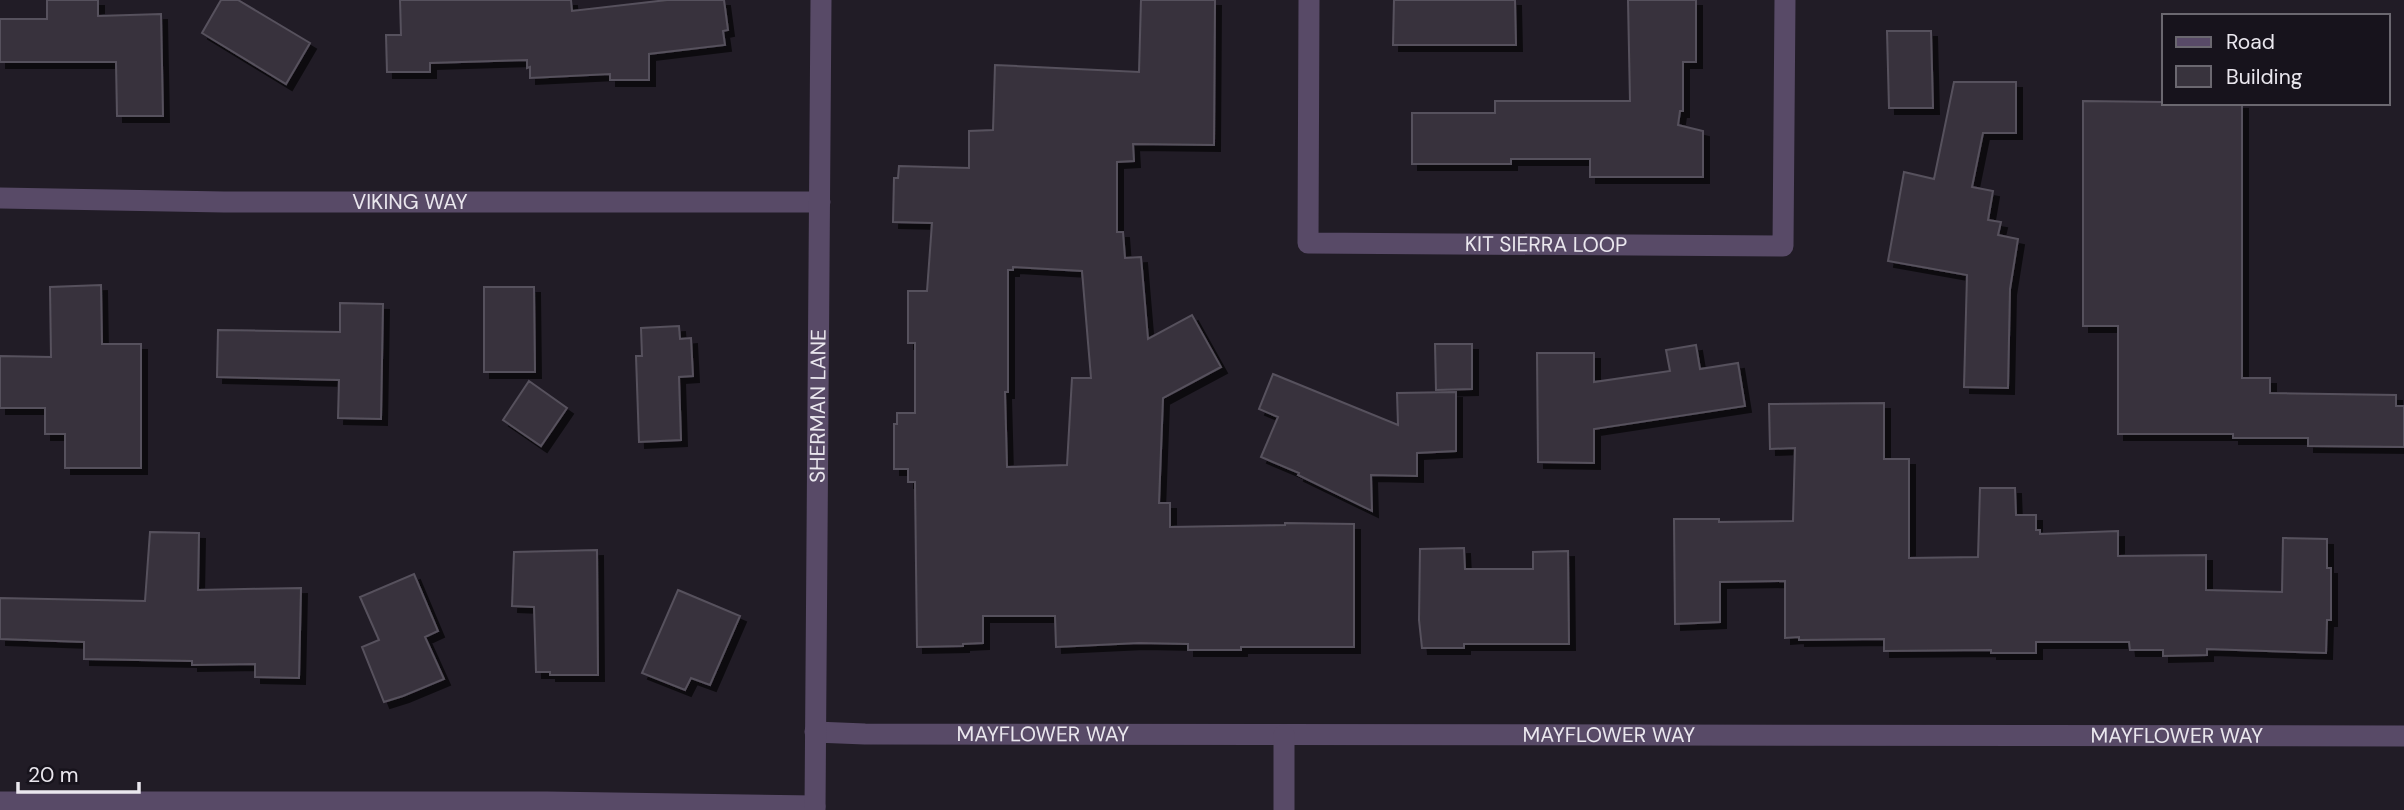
<svg xmlns="http://www.w3.org/2000/svg" width="2404" height="810" viewBox="0 0 2404 810" font-family="'DM Sans',sans-serif">
  <style>
    .building { fill: #38333d; stroke: #57515d; stroke-width: 2; fill-rule: evenodd; filter: url(#shadow) }
    .lines { fill: none; stroke-linecap: round; stroke-linejoin: round }
    .minor { stroke: #584a67; stroke-width: 21 }
    .labels { text-anchor: middle; stroke-width: 5; stroke-linejoin: round; paint-order: stroke }
    .street-label { font-size: 21px; fill: #eae7ee; stroke: #17131c }
  </style>
  <defs>
    <filter id="shadow"><feDropShadow dx="6" dy="6" stdDeviation="0" flood-color="#0009"/></filter>
  </defs>
  <rect width="100%" height="100%" fill="#211c26"/>
  <path class="building" d="M 47,0 L 98,0 L 98,16 L 161,14 L 163,116 L 117,116 L 116,62 L 0,62 L 0,19 L 47,19 Z
    M 221,0 L 238,0 L 310,43 L 286,84 L 202,33 Z
    M 400,0 L 571,0 L 572,11 L 667,0 L 724,0 L 728,30 L 723,31 L 725,45 L 649,54 L 649,80 L 610,80 L 610,74 L 530,78 L 530,67 L 527,68 L 527,60 L 430,63 L 430,72 L 387,72 L 386,35 L 401,35 Z
    M 1141,0 L 1215,0 L 1214,145 L 1133,144 L 1134,161 L 1117,162 L 1117,232 L 1123,232 L 1125,258 L 1141,257 L 1148,339 L 1192,315 L 1221,367 L 1163,398 L 1159,503 L 1170,503 L 1170,527 L 1285,525 L 1285,523 L 1354,524 L 1354,647 L 1241,647 L 1241,650 L 1188,650 L 1188,644 L 1139,643 L 1056,647 L 1055,616 L 983,616 L 983,643 L 963,644 L 963,646 L 917,647 L 915,482 L 908,482 L 908,469 L 894,469 L 894,424 L 897,424 L 897,413 L 915,413 L 915,343 L 908,343 L 908,291 L 927,291 L 932,223 L 893,222 L 894,178 L 898,178 L 899,166 L 969,168 L 969,131 L 993,130 L 995,65 L 1139,72 ZM 1013,267 L 1082,271 L 1091,378 L 1072,378 L 1067,465 L 1007,467 L 1005,392 L 1008,392 L 1008,270 L 1013,270 Z
    M 1394,0 L 1515,0 L 1516,45 L 1393,45 Z
    M 1628,0 L 1696,0 L 1696,62 L 1683,62 L 1683,111 L 1680,111 L 1678,125 L 1703,131 L 1703,177 L 1590,177 L 1590,159 L 1511,159 L 1511,164 L 1412,164 L 1412,113 L 1495,113 L 1495,101 L 1630,101 Z
    M 1887,31 L 1931,31 L 1933,108 L 1889,108 Z
    M 1954,82 L 2016,82 L 2016,133 L 1983,133 L 1972,187 L 1993,191 L 1988,220 L 2001,222 L 1998,235 L 2018,239 L 2010,289 L 2008,388 L 1964,387 L 1967,275 L 1888,261 L 1904,172 L 1934,179 Z
    M 2083,101 L 2242,103 L 2242,378 L 2270,378 L 2270,393 L 2396,395 L 2396,406 L 2404,406 L 2404,447 L 2308,446 L 2308,438 L 2233,438 L 2233,434 L 2118,434 L 2118,326 L 2083,326 Z
    M 101,285 L 102,344 L 141,344 L 141,468 L 65,468 L 65,434 L 45,434 L 45,408 L 0,408 L 0,356 L 51,357 L 50,287 Z
    M 484,287 L 534,287 L 535,372 L 484,372 Z
    M 340,303 L 383,304 L 381,419 L 338,418 L 339,380 L 217,377 L 218,330 L 340,332 Z
    M 679,326 L 680,339 L 691,338 L 693,376 L 679,377 L 681,440 L 639,442 L 636,356 L 642,356 L 641,328 Z
    M 1435,344 L 1472,344 L 1472,389 L 1436,390 Z
    M 1696,345 L 1700,369 L 1738,363 L 1745,406 L 1594,429 L 1594,463 L 1538,462 L 1537,353 L 1594,353 L 1594,382 L 1670,371 L 1666,350 Z
    M 1273,374 L 1398,425 L 1397,393 L 1456,392 L 1456,451 L 1417,453 L 1417,476 L 1371,475 L 1372,511 L 1298,475 L 1299,473 L 1261,457 L 1278,417 L 1259,409 Z
    M 529,381 L 567,408 L 541,446 L 503,420 Z
    M 1884,403 L 1884,459 L 1909,459 L 1909,558 L 1978,557 L 1980,488 L 2015,488 L 2016,515 L 2036,515 L 2036,530 L 2040,530 L 2040,534 L 2118,531 L 2118,556 L 2206,555 L 2206,590 L 2282,592 L 2283,538 L 2327,539 L 2327,568 L 2331,568 L 2331,620 L 2327,620 L 2326,653 L 2207,649 L 2207,655 L 2163,656 L 2163,650 L 2130,650 L 2129,642 L 2036,642 L 2036,653 L 1991,653 L 1991,650 L 1884,651 L 1884,639 L 1799,640 L 1799,637 L 1785,638 L 1785,581 L 1720,582 L 1720,622 L 1675,624 L 1674,519 L 1719,519 L 1719,522 L 1793,521 L 1795,448 L 1770,449 L 1769,404 Z
    M 150,532 L 199,533 L 198,590 L 301,588 L 299,678 L 255,677 L 255,664 L 192,665 L 192,661 L 84,659 L 84,642 L 0,639 L 0,598 L 145,601 Z
    M 1464,548 L 1465,569 L 1533,569 L 1533,552 L 1568,551 L 1569,644 L 1464,644 L 1464,648 L 1422,648 L 1419,620 L 1420,549 Z
    M 597,550 L 598,675 L 550,675 L 550,672 L 536,672 L 534,607 L 512,606 L 514,552 Z
    M 414,574 L 438,631 L 425,637 L 444,679 L 403,696 L 384,702 L 362,647 L 379,640 L 360,597 Z
    M 678,590 L 740,616 L 710,685 L 691,678 L 685,690 L 642,673 Z"/>
  <g class="lines">
    <g class="minor">
      <path id="s1" d="M 1309,0 L 1308,243 L 1783,246 L 1785,0"/>
      <path id="s2" d="M 0,198 L 224,202 L 820,202"/>
      <path id="s3" d="M 815,732 L 865,734 L 2404,736"/>
      <path d="M 0,802 L 547,802 L 815,806"/>
      <path id="s4" d="M 815,810 L 821,0"/>
      <path d="M 1284,810 L 1284,735"/>
    </g>
  </g>
  <g class="labels">
    <g class="street-label">
      <text dy="7" stroke="none"><textPath href="#s2" startOffset="410">VIKING WAY</textPath></text>
      <text dy="7" stroke="none"><textPath href="#s1" startOffset="481">KIT SIERRA LOOP</textPath></text>
      <text dy="7" stroke="none"><textPath href="#s4" startOffset="404">SHERMAN LANE</textPath></text>
      <text dy="7" stroke="none"><textPath href="#s3" startOffset="228">MAYFLOWER WAY</textPath></text>
      <text dy="7" stroke="none"><textPath href="#s3" startOffset="794">MAYFLOWER WAY</textPath></text>
      <text dy="7" stroke="none"><textPath href="#s3" startOffset="1362">MAYFLOWER WAY</textPath></text>
    </g>
  </g>
  <rect x="2162" y="14" width="228" height="91" fill="#17131c" stroke="#6b6870" stroke-width="2"/>
  <rect x="2176" y="37" width="35" height="10" fill="#584a67" stroke="#6b6870" stroke-width="2"/>
  <text x="2226" y="49" font-size="21" fill="#eae7ee">Road</text>
  <rect x="2176" y="66" width="35" height="21" fill="#38333d" stroke="#6b6870" stroke-width="2"/>
  <text x="2226" y="84" font-size="21" fill="#eae7ee">Building</text>
  <path d="M18 782v10h121v-10" fill="none" stroke="#eae7ee" stroke-width="3.5"/>
  <text x="28" y="782" font-size="21" fill="#eae7ee" stroke="#17131c" stroke-width="5" paint-order="stroke">20 m</text>
</svg>
